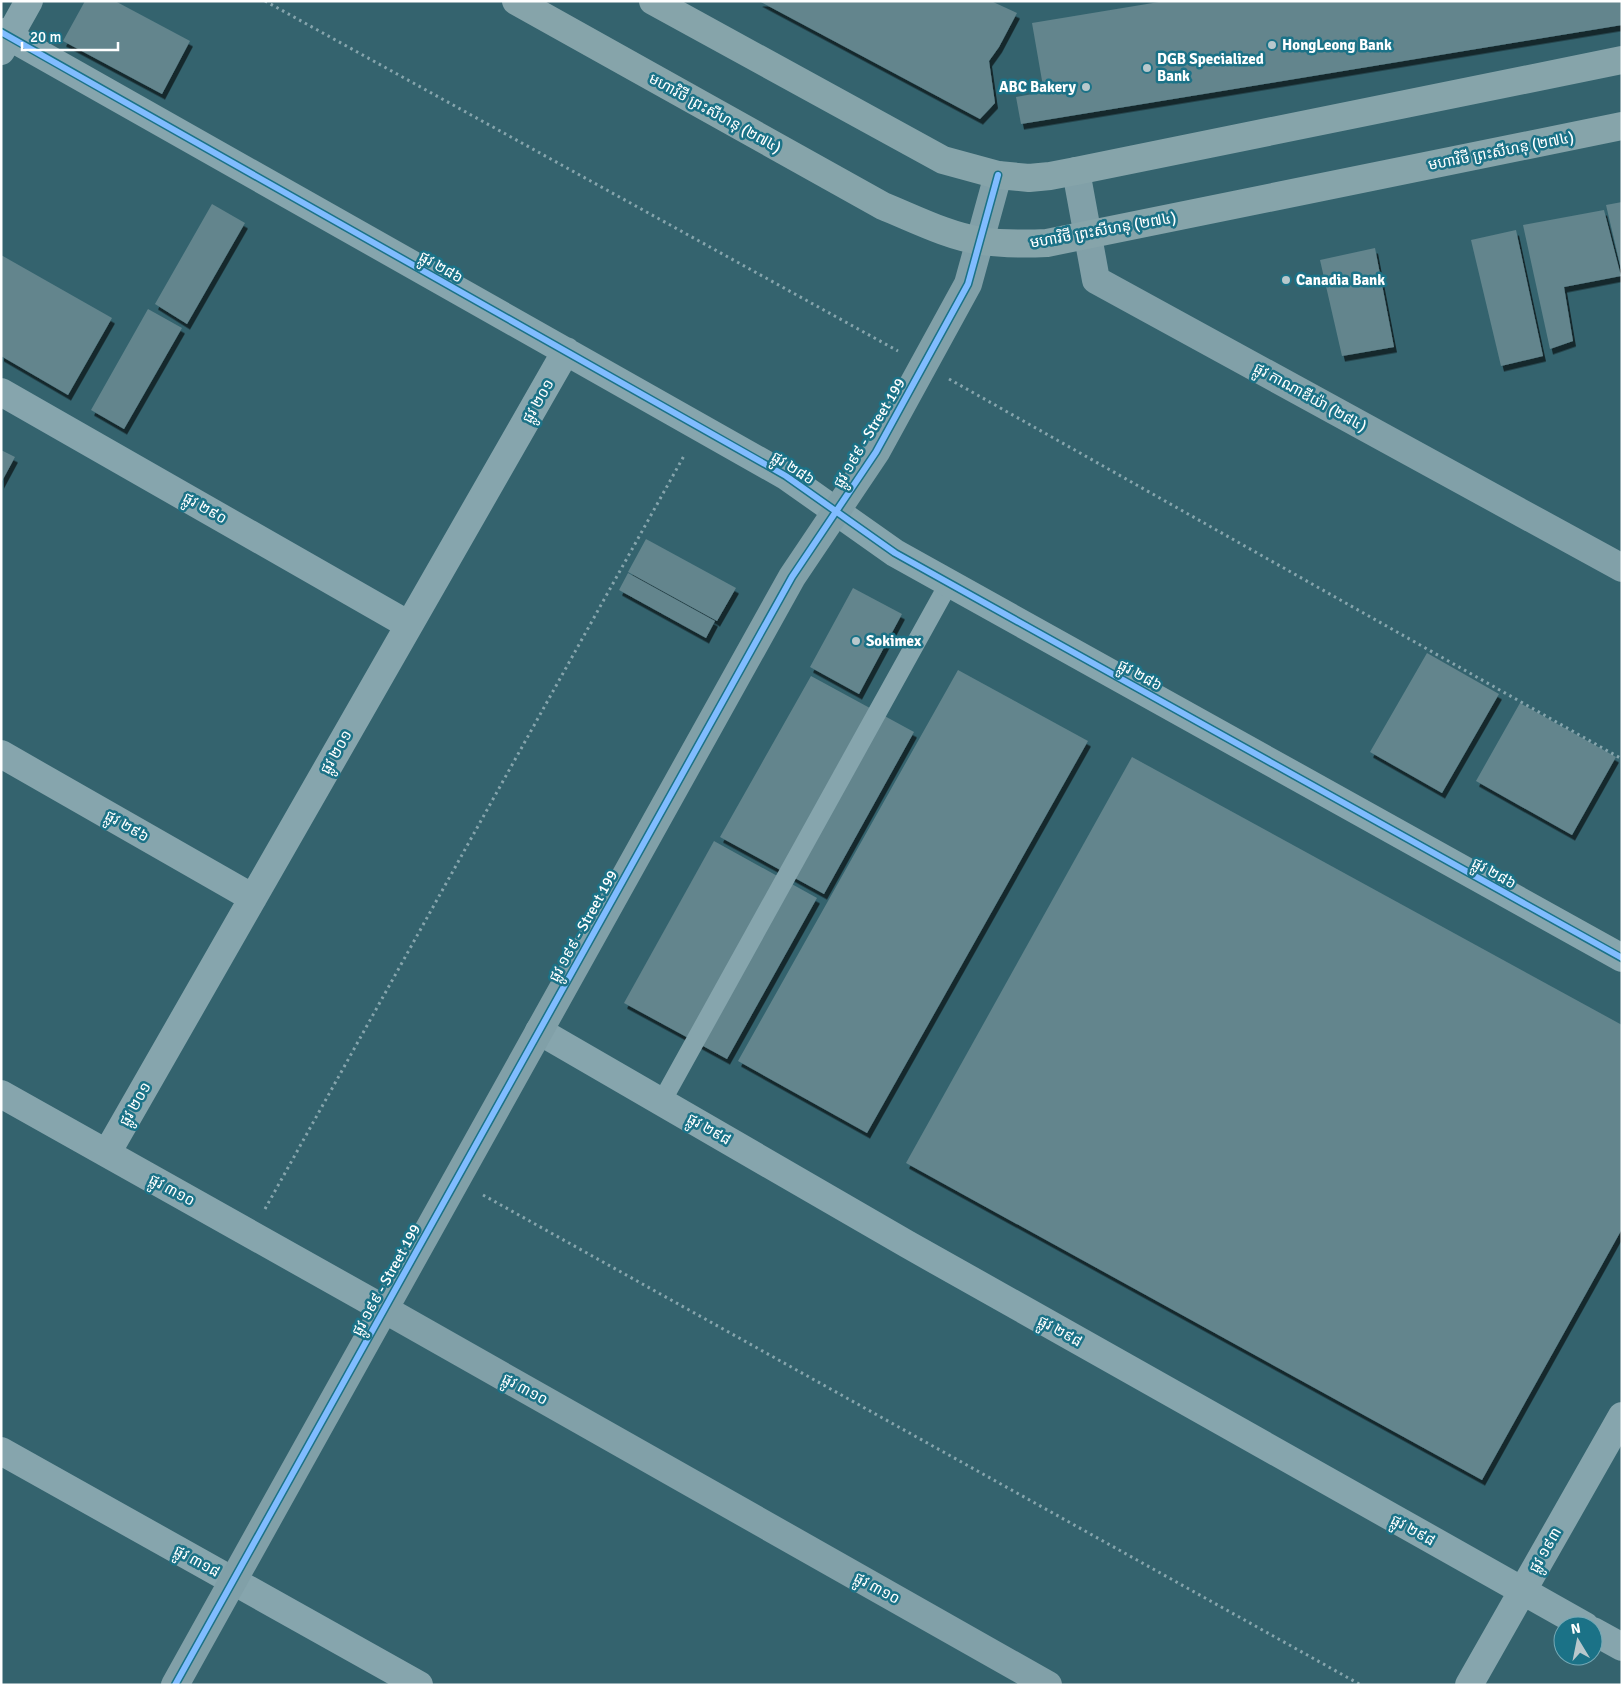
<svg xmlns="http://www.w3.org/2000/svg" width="1623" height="1686" viewBox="0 0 1623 1686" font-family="Signika,'Noto Sans Khmer',sans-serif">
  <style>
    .building { fill: #63858d; filter: url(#shadow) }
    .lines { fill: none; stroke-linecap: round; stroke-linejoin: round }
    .path { stroke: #86a5ad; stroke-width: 3; stroke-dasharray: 2.5 4; stroke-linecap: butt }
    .lane { stroke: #86a5ad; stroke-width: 19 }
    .street { stroke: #86a5ad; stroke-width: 28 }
    .secondary { stroke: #81a0a8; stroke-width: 28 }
    .primary { stroke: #86a4aa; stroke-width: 28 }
    .cycleway-casing { stroke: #1b7287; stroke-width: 9 }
    .cycleway { stroke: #80bcff; stroke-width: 6 }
    .poi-dot { fill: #b8c8cc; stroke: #1b7287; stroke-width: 2 }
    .labels { text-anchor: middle; stroke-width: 5; stroke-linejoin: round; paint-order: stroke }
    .poi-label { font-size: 15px; font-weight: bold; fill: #fff; stroke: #1b7287; text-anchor: start }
    .street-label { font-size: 15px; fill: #fff; stroke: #1b7287 }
  </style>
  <defs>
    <filter id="shadow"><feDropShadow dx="3" dy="5.5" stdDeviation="0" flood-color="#0009"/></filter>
  </defs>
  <rect width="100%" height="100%" fill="#34636e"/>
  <path class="building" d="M 85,1 L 115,1 L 190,41 L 162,94 L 63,41 Z
    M 759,1 L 991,1 L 1017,13 L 999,47 L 989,61 L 995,103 L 980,119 Z
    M 1165,1 L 1622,1 L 1622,25 L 1021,124 L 1016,97 L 1044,92 L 1032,23 Z
    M 1622,202 L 1622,269 L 1621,269 L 1606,205 Z
    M 212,204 L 245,223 L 187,324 L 155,304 Z
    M 1604,210 L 1621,276 L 1564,287 L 1573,341 L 1550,349 L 1523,225 Z
    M 1516,230 L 1543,356 L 1501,366 L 1471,240 Z
    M 1375,248 L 1394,347 L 1342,356 L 1320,260 Z
    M 1,255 L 112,318 L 68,395 L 1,356 Z
    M 148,309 L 182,328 L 124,429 L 91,410 Z
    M 1,450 L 15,457 L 1,483 Z
    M 646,539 L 736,588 L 717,621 L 628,572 Z
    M 628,573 L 715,621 L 706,638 L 619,590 Z
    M 853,588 L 902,614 L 859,694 L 810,667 Z
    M 1427,653 L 1499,694 L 1442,793 L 1370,752 Z
    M 958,670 L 1088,741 L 867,1133 L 738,1061 Z
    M 811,676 L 914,732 L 824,894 L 720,837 Z
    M 1520,703 L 1616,757 L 1572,835 L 1476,781 Z
    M 1132,757 L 1622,1025 L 1622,1229 L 1482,1480 L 906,1163 Z
    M 714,841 L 817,898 L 727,1059 L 624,1003 Z"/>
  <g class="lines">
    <path class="path" d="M 265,1 L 898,351
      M 949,379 L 1622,759
      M 483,1195 L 1361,1685
      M 265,1209 L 685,454"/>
    <path class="lane" d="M 662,1101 L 949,583"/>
    <path class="street" d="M 1,32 L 786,476 L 895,553 L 1622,958
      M 1,51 L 29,1
      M 1,392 L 409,625
      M 1,754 L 253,898
      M 539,1031 L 907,1244 L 1585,1626
      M 1,1094 L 384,1309
      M 107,1153 L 566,351
      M 1,1451 L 419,1685
      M 1593,1631 L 1622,1647
      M 1469,1685 L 1622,1416"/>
    <path class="secondary" d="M 1076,171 L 1096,280 L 1622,568
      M 384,1309 L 1048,1685
      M 175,1685 L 792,577 L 876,452 L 968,284 L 998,175"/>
    <path class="primary" d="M 516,1 L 883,206 C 915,219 948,236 981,241 C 1003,244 1025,244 1047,243 L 1622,126
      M 653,1 L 943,160 L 998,175 L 1029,178 L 1050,176 L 1076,171 L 1622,60"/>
    <defs>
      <path id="cycleway" d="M 1,32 L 786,476 L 895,553 L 1622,958
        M 175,1685 L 792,577 L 876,452 L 968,284 L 998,175"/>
    </defs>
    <use href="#cycleway" class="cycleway-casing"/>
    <use href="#cycleway" class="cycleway"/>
  </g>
  <g class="poi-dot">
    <circle cx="1272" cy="45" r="5"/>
    <circle cx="1147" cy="68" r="5"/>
    <circle cx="1086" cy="87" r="5"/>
    <circle cx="1286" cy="280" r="5"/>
    <circle cx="856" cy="641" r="5"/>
  </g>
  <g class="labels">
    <g class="poi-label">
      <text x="1282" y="50">HongLeong Bank</text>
      <text x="1157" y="64">DGB Specialized<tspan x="1157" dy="17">Bank</tspan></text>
      <text x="1076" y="92" text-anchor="end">ABC Bakery</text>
      <text x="1296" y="285">Canadia Bank</text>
      <text x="866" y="646">Sokimex</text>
    </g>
    <g class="street-label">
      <text transform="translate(715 113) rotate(29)" y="5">មហាវិថី ព្រះសីហនុ (២៧៤)</text>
      <text transform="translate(1501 151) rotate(-11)" y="5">មហាវិថី ព្រះសីហនុ (២៧៤)</text>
      <text transform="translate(1103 230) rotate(-10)" y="5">មហាវិថី ព្រះសីហនុ (២៧៤)</text>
      <text transform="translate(441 267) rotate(30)" y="5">ផ្លូវ ២៨៦</text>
      <text transform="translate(1310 397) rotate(29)" y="5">ផ្លូវ កាណាឌីយ៉ា (២៨៤)</text>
      <text transform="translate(538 401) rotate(-60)" y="5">ផ្លូវ ២០១</text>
      <text transform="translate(869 433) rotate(-59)" y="5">ផ្លូវ ១៩៩ - Street 199</text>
      <text transform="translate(793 468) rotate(33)" y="5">ផ្លូវ ២៨៦</text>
      <text transform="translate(205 508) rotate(30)" y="5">ផ្លូវ ២៩០</text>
      <text transform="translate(1140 675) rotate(29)" y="5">ផ្លូវ ២៨៦</text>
      <text transform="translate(336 752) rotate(-60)" y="5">ផ្លូវ ២០១</text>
      <text transform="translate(127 826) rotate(30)" y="5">ផ្លូវ ២៩៦</text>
      <text transform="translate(1494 873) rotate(29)" y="5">ផ្លូវ ២៨៦</text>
      <text transform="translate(583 926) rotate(-61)" y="5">ផ្លូវ ១៩៩ - Street 199</text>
      <text transform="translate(135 1104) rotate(-60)" y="5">ផ្លូវ ២០១</text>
      <text transform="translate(709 1129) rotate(30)" y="5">ផ្លូវ ២៩៨</text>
      <text transform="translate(172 1190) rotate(29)" y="5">ផ្លូវ ៣១០</text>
      <text transform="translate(386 1280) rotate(-61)" y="5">ផ្លូវ ១៩៩ - Street 199</text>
      <text transform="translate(1060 1331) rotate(29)" y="5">ផ្លូវ ២៩៨</text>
      <text transform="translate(525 1389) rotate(29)" y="5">ផ្លូវ ៣១០</text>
      <text transform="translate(1413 1530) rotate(29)" y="5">ផ្លូវ ២៩៨</text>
      <text transform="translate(1545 1550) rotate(-60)" y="5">ផ្លូវ ១៩៣</text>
      <text transform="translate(197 1561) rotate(29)" y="5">ផ្លូវ ៣១៨</text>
      <text transform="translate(877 1588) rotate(29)" y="5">ផ្លូវ ៣១០</text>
    </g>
  </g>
  <rect width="1623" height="1686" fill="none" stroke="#ffffff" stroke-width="5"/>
  <g transform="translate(1578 1641) rotate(350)"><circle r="24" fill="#1b7287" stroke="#76aab7"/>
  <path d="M0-4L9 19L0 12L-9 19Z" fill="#b8c8cc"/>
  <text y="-8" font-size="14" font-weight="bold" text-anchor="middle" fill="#ffffff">N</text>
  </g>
  <path d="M22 42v8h96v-8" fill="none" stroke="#ffffff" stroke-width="2.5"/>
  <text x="30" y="42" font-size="15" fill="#ffffff" stroke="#1b7287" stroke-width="4" paint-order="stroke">20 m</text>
</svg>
